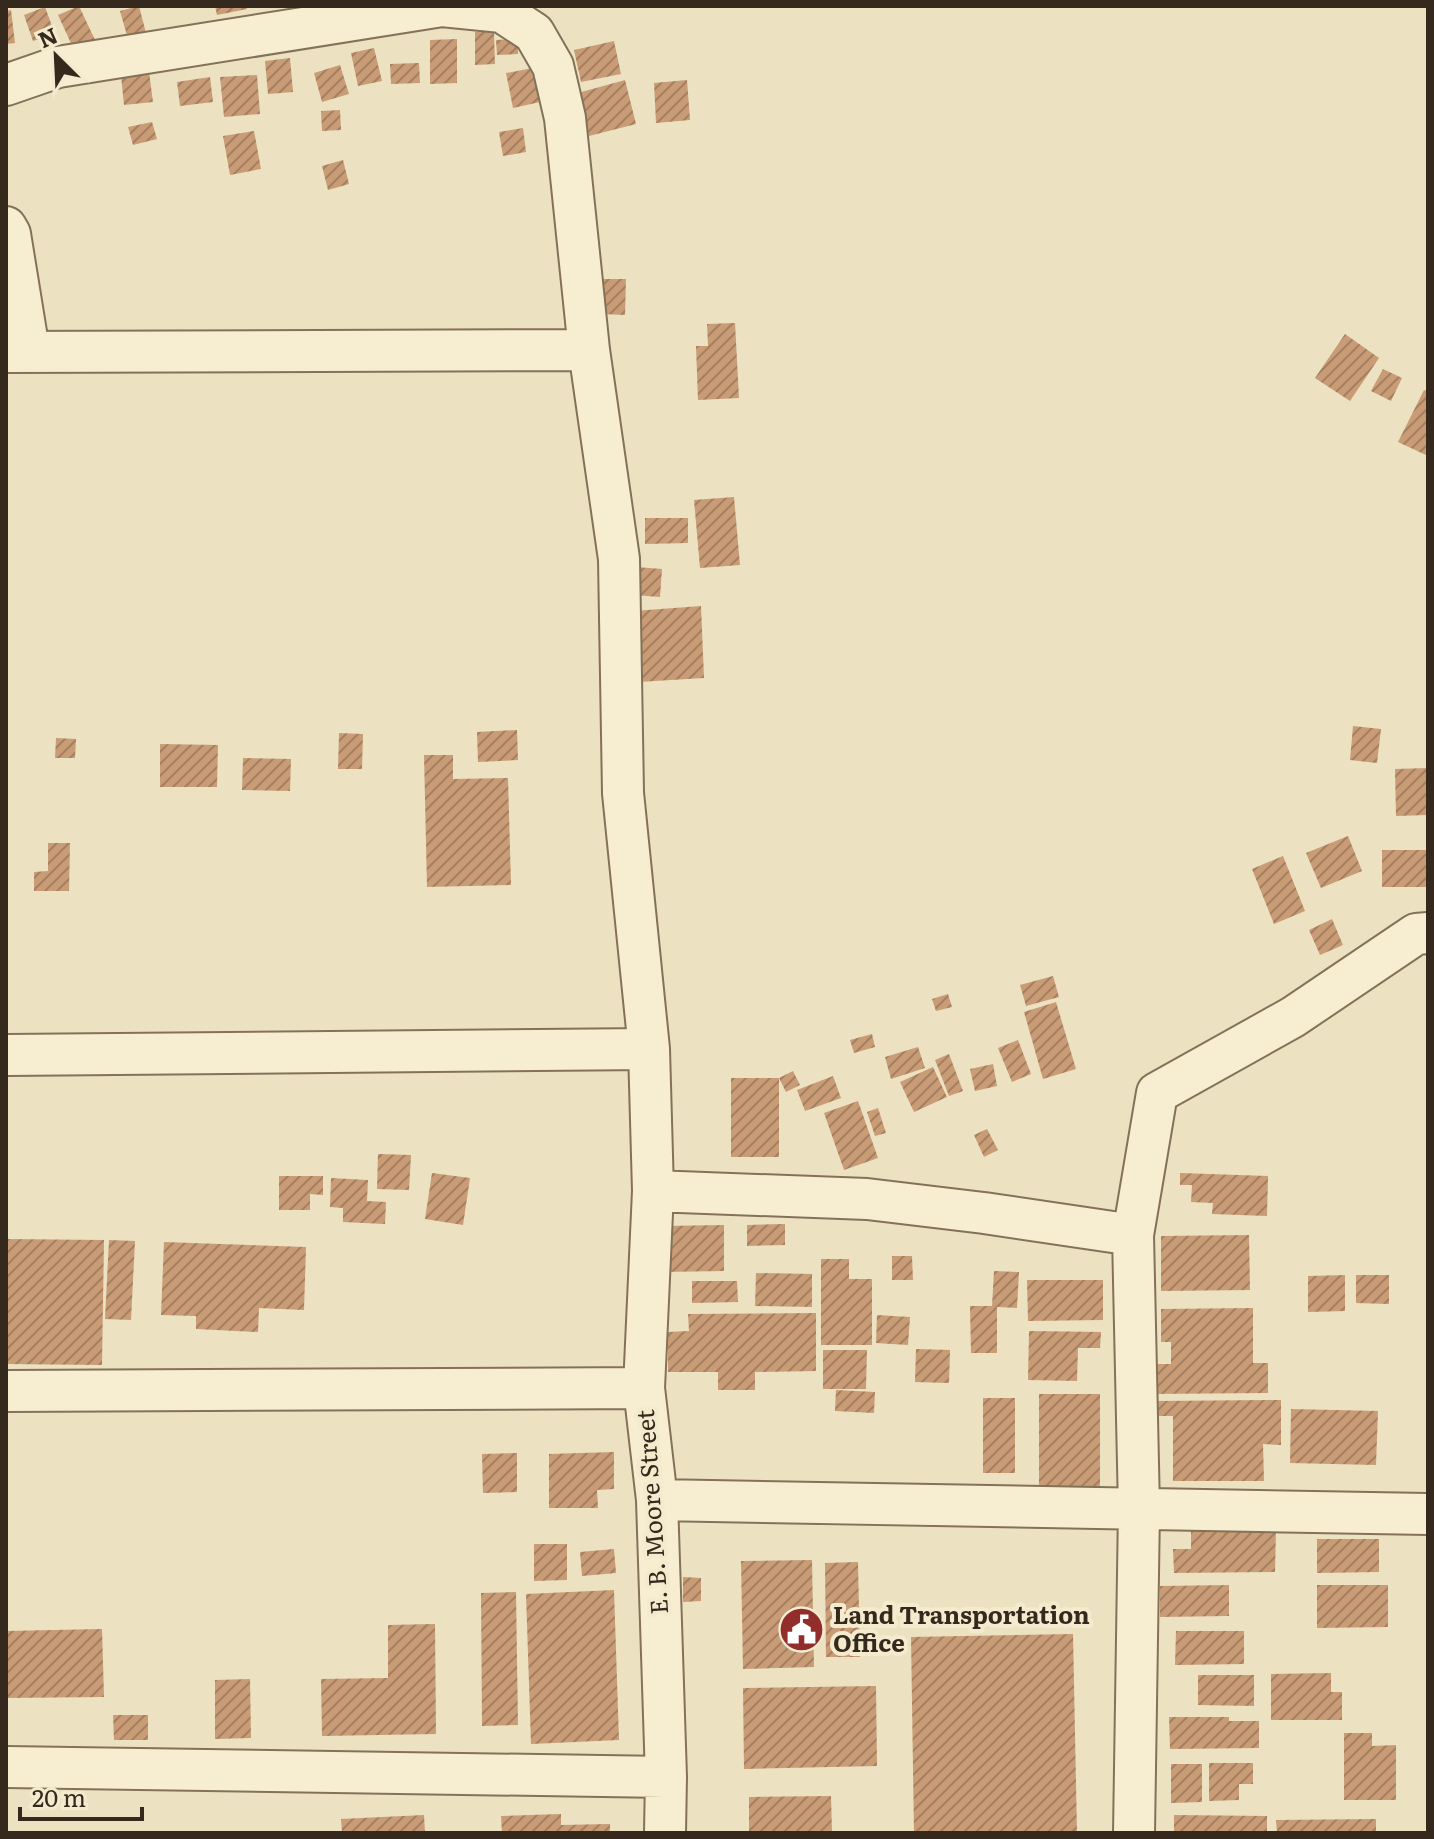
<svg xmlns="http://www.w3.org/2000/svg" width="1434" height="1839" viewBox="0 0 1434 1839" font-family="Literata,serif">
  <style>
    .building { fill: url(#building-hatch) }
    .lines { fill: none; stroke-linecap: round; stroke-linejoin: round }
    .street-casing { stroke: #847258; stroke-width: 44 }
    .street { stroke: #f7eed2; stroke-width: 40 }
    .labels { text-anchor: middle; stroke-width: 8; stroke-linejoin: round; paint-order: stroke }
    .street-label { font-size: 24px; fill: #34291c; stroke: #f4ebcf }
    .poi-label { font-size: 24px; font-weight: bold; fill: #34291c; stroke: #f4ebcf; text-anchor: start }
  </style>
  <defs>
    <pattern id="building-hatch" width="6" height="6" patternUnits="userSpaceOnUse" patternTransform="scale(2)"><rect width="6" height="6" fill="#c99c76"/><path d="M-1 1l2-2M0 6l6-6M5 7l2-2" fill="none" stroke="#a47f60"/></pattern>
  </defs>
  <rect width="100%" height="100%" fill="#ece1c0"/>
  <path class="building" d="M 79,6 L 96,42 L 75,52 L 58,15 Z
    M 139,6 L 148,41 L 130,46 L 120,11 Z
    M 215,6 L 247,6 L 247,9 L 217,15 Z
    M 45,7 L 55,34 L 33,41 L 24,15 Z
    M 11,10 L 15,43 L 6,44 L 6,11 Z
    M 475,32 L 494,32 L 495,64 L 475,65 Z
    M 457,39 L 457,83 L 430,84 L 430,40 Z
    M 518,39 L 518,54 L 497,55 L 496,40 Z
    M 614,41 L 621,74 L 581,82 L 574,50 Z
    M 374,48 L 382,81 L 358,86 L 351,53 Z
    M 290,58 L 293,92 L 268,94 L 265,61 Z
    M 419,63 L 420,83 L 391,84 L 390,64 Z
    M 340,65 L 349,94 L 322,102 L 314,73 Z
    M 533,68 L 540,102 L 513,108 L 506,73 Z
    M 149,72 L 153,102 L 124,105 L 121,76 Z
    M 257,75 L 260,114 L 224,117 L 220,77 Z
    M 210,77 L 213,102 L 180,106 L 177,82 Z
    M 625,80 L 636,124 L 589,136 L 578,93 Z
    M 687,80 L 690,120 L 656,123 L 654,83 Z
    M 340,110 L 341,130 L 322,131 L 321,111 Z
    M 152,122 L 157,139 L 133,145 L 128,127 Z
    M 523,128 L 526,152 L 503,156 L 499,132 Z
    M 254,131 L 261,169 L 230,175 L 223,136 Z
    M 343,160 L 349,184 L 328,190 L 322,166 Z
    M 602,279 L 626,279 L 625,315 L 602,314 Z
    M 735,323 L 739,398 L 698,400 L 696,346 L 708,346 L 707,324 Z
    M 1345,334 L 1379,358 L 1350,401 L 1315,378 Z
    M 1383,369 L 1402,378 L 1391,401 L 1371,391 Z
    M 1424,390 L 1428,391 L 1428,456 L 1398,442 Z
    M 734,497 L 740,565 L 700,568 L 694,500 Z
    M 645,518 L 688,518 L 688,543 L 645,544 Z
    M 636,567 L 662,569 L 660,597 L 634,595 Z
    M 701,606 L 704,678 L 638,682 L 634,611 Z
    M 1353,726 L 1381,729 L 1377,763 L 1350,760 Z
    M 517,730 L 518,760 L 478,762 L 477,732 Z
    M 339,733 L 363,734 L 362,769 L 338,769 Z
    M 56,738 L 76,739 L 75,758 L 55,758 Z
    M 160,744 L 218,745 L 217,787 L 160,787 Z
    M 424,755 L 453,755 L 453,779 L 508,778 L 511,885 L 427,887 Z
    M 243,758 L 291,759 L 290,791 L 242,790 Z
    M 1428,768 L 1428,815 L 1396,816 L 1395,769 Z
    M 1348,836 L 1362,871 L 1321,888 L 1306,853 Z
    M 48,843 L 70,843 L 69,891 L 34,891 L 34,872 L 48,871 Z
    M 1382,850 L 1427,850 L 1427,887 L 1382,887 Z
    M 1283,856 L 1305,911 L 1274,924 L 1252,869 Z
    M 1332,919 L 1343,945 L 1320,955 L 1309,930 Z
    M 1053,976 L 1059,997 L 1026,1006 L 1020,985 Z
    M 948,994 L 952,1007 L 936,1011 L 932,999 Z
    M 1056,1002 L 1076,1069 L 1043,1079 L 1024,1012 Z
    M 872,1034 L 875,1047 L 854,1053 L 850,1040 Z
    M 1018,1040 L 1031,1074 L 1012,1082 L 998,1048 Z
    M 918,1047 L 925,1068 L 891,1079 L 885,1057 Z
    M 949,1054 L 963,1091 L 949,1096 L 935,1060 Z
    M 993,1064 L 997,1086 L 975,1091 L 970,1069 Z
    M 933,1067 L 947,1097 L 914,1112 L 900,1082 Z
    M 793,1071 L 800,1085 L 786,1092 L 779,1078 Z
    M 833,1076 L 841,1098 L 805,1111 L 797,1090 Z
    M 731,1078 L 779,1078 L 779,1157 L 731,1157 Z
    M 858,1101 L 878,1158 L 844,1170 L 824,1113 Z
    M 878,1108 L 886,1133 L 875,1136 L 867,1112 Z
    M 987,1129 L 998,1150 L 984,1157 L 974,1135 Z
    M 378,1154 L 411,1155 L 409,1190 L 377,1189 Z
    M 432,1173 L 470,1178 L 463,1225 L 425,1219 Z
    M 1180,1173 L 1268,1176 L 1267,1216 L 1212,1214 L 1213,1203 L 1191,1202 L 1192,1185 L 1180,1185 Z
    M 279,1176 L 323,1176 L 323,1195 L 310,1194 L 310,1210 L 279,1210 Z
    M 331,1178 L 368,1180 L 367,1201 L 386,1202 L 385,1224 L 343,1222 L 343,1208 L 330,1207 Z
    M 785,1224 L 785,1245 L 747,1246 L 747,1225 Z
    M 724,1225 L 724,1271 L 662,1272 L 662,1226 Z
    M 1249,1235 L 1250,1290 L 1161,1291 L 1161,1236 Z
    M 6,1239 L 104,1240 L 102,1365 L 6,1364 Z
    M 109,1240 L 135,1241 L 131,1320 L 105,1319 Z
    M 164,1242 L 306,1247 L 304,1310 L 259,1308 L 258,1332 L 196,1329 L 196,1316 L 161,1315 Z
    M 892,1256 L 912,1256 L 913,1280 L 892,1280 Z
    M 821,1259 L 849,1259 L 849,1279 L 872,1279 L 872,1345 L 821,1345 Z
    M 994,1271 L 1019,1272 L 1017,1308 L 997,1307 L 997,1353 L 971,1353 L 970,1306 L 992,1306 Z
    M 756,1273 L 812,1274 L 812,1307 L 755,1306 Z
    M 1345,1275 L 1345,1311 L 1308,1312 L 1308,1276 Z
    M 1356,1275 L 1389,1275 L 1389,1304 L 1356,1303 Z
    M 1027,1280 L 1103,1280 L 1103,1320 L 1028,1321 Z
    M 692,1281 L 737,1281 L 738,1302 L 692,1303 Z
    M 1253,1308 L 1253,1363 L 1268,1363 L 1268,1393 L 1149,1394 L 1149,1364 L 1171,1364 L 1171,1342 L 1161,1342 L 1161,1309 Z
    M 816,1313 L 816,1371 L 755,1372 L 755,1390 L 718,1390 L 718,1372 L 668,1372 L 668,1332 L 689,1331 L 688,1314 Z
    M 877,1315 L 910,1317 L 908,1345 L 876,1343 Z
    M 1029,1331 L 1101,1332 L 1100,1348 L 1078,1348 L 1077,1381 L 1028,1380 Z
    M 916,1349 L 950,1350 L 949,1383 L 915,1382 Z
    M 823,1350 L 867,1350 L 866,1389 L 823,1389 Z
    M 836,1390 L 875,1392 L 874,1413 L 835,1411 Z
    M 1039,1394 L 1100,1394 L 1100,1499 L 1039,1499 Z
    M 983,1398 L 1015,1398 L 1015,1473 L 983,1473 Z
    M 1281,1400 L 1281,1445 L 1263,1444 L 1264,1481 L 1173,1481 L 1173,1416 L 1157,1416 L 1157,1401 Z
    M 1291,1409 L 1378,1411 L 1376,1465 L 1290,1463 Z
    M 614,1452 L 614,1489 L 597,1490 L 598,1508 L 549,1508 L 549,1454 Z
    M 517,1453 L 517,1492 L 483,1493 L 482,1454 Z
    M 1276,1530 L 1275,1572 L 1174,1573 L 1173,1549 L 1191,1549 L 1191,1531 Z
    M 1317,1539 L 1379,1539 L 1379,1572 L 1317,1573 Z
    M 534,1544 L 567,1544 L 567,1580 L 534,1581 Z
    M 614,1549 L 616,1573 L 582,1576 L 580,1552 Z
    M 812,1560 L 814,1667 L 743,1669 L 741,1561 Z
    M 858,1562 L 860,1657 L 826,1657 L 825,1563 Z
    M 683,1577 L 701,1578 L 701,1601 L 683,1602 Z
    M 1229,1585 L 1229,1616 L 1160,1617 L 1160,1586 Z
    M 1317,1585 L 1388,1585 L 1388,1627 L 1317,1628 Z
    M 614,1590 L 619,1740 L 531,1744 L 526,1594 Z
    M 516,1592 L 518,1725 L 482,1726 L 481,1593 Z
    M 435,1624 L 436,1734 L 322,1736 L 321,1679 L 388,1678 L 388,1625 Z
    M 102,1629 L 104,1697 L 6,1698 L 6,1631 Z
    M 1176,1631 L 1244,1631 L 1244,1664 L 1175,1665 Z
    M 1073,1634 L 1077,1833 L 914,1833 L 911,1637 Z
    M 1331,1673 L 1331,1692 L 1342,1692 L 1342,1720 L 1271,1720 L 1271,1674 Z
    M 1198,1675 L 1254,1675 L 1254,1706 L 1198,1705 Z
    M 250,1679 L 251,1738 L 215,1739 L 215,1680 Z
    M 876,1686 L 877,1766 L 744,1769 L 743,1688 Z
    M 113,1715 L 148,1715 L 148,1740 L 114,1740 Z
    M 1169,1717 L 1229,1717 L 1229,1721 L 1259,1721 L 1259,1748 L 1170,1749 Z
    M 1344,1733 L 1372,1733 L 1372,1746 L 1396,1745 L 1396,1800 L 1344,1800 Z
    M 1209,1763 L 1253,1763 L 1253,1784 L 1239,1784 L 1239,1800 L 1209,1801 Z
    M 1171,1764 L 1202,1764 L 1202,1802 L 1171,1803 Z
    M 831,1796 L 832,1833 L 749,1833 L 749,1797 Z
    M 561,1814 L 561,1825 L 610,1824 L 610,1833 L 502,1833 L 501,1816 Z
    M 424,1815 L 425,1833 L 342,1833 L 341,1819 Z
    M 1174,1815 L 1267,1816 L 1267,1833 L 1174,1833 Z
    M 1376,1819 L 1376,1833 L 1277,1833 L 1276,1820 Z"/>
  <g class="lines">
    <defs>
      <path id="street" d="M 6,85 L 58,67 L 442,6 L 502,12 L 534,33 L 553,66 L 565,118 L 589,350 L 619,559 L 623,793 L 649,1049 L 653,1191 L 867,1199 L 984,1213 L 1133,1235
        M 6,227 L 10,234 L 29,351
        M 6,352 L 589,350
        M 6,1055 L 649,1049
        M 653,1191 L 644,1388 L 657,1500 L 666,1777 L 665,1833
        M 6,1391 L 644,1388
        M 657,1500 L 1428,1514
        M 6,1767 L 666,1777
        M 1134,1833 L 1139,1509 L 1133,1235 L 1157,1093 L 1293,1017 L 1416,934 L 1428,933"/>
    </defs>
    <use href="#street" class="street-casing"/>
    <use href="#street" class="street"/>
  </g>
  <defs>
    <symbol id="civic-disc" viewBox="-11 -11 22 22"><circle r="9.5" fill="#912e2b" stroke="#f4ebcf"/><path d="M-.6-6.5H3V-4.5H.6V-3L4-1V1h2V6H-6V1h2V-1L-.6-3ZM-1.2 2.5V6h2.4V2.5Z" fill="#fff"/></symbol>
  </defs>
  <g fill-rule="evenodd">
    <use href="#civic-disc" x="776" y="1604" width="51" height="51"/>
  </g>
  <g class="labels">
    <g class="street-label">
      <text transform="translate(653 1512) rotate(-94)" y="8">E. B. Moore Street</text>
    </g>
    <g class="poi-label">
      <text x="833" y="1624">Land Transportation<tspan x="833" dy="28">Office</tspan></text>
    </g>
  </g>
  <rect width="1434" height="1839" fill="none" stroke="#34291c" stroke-width="16"/>
  <g transform="translate(56 56) rotate(336)" stroke="#f4ebcf" stroke-width="6" paint-order="stroke">
  <path d="M0-6L14 30L0 20L-14 30Z" fill="#34291c"/>
  <text y="-12" font-size="22" font-weight="bold" text-anchor="middle" fill="#34291c">N</text>
  </g>
  <path d="M20 1807v12h122v-12" fill="none" stroke="#34291c" stroke-width="4"/>
  <text x="32" y="1807" font-size="24" fill="#34291c" stroke="#f4ebcf" stroke-width="6" paint-order="stroke">20 m</text>
</svg>
